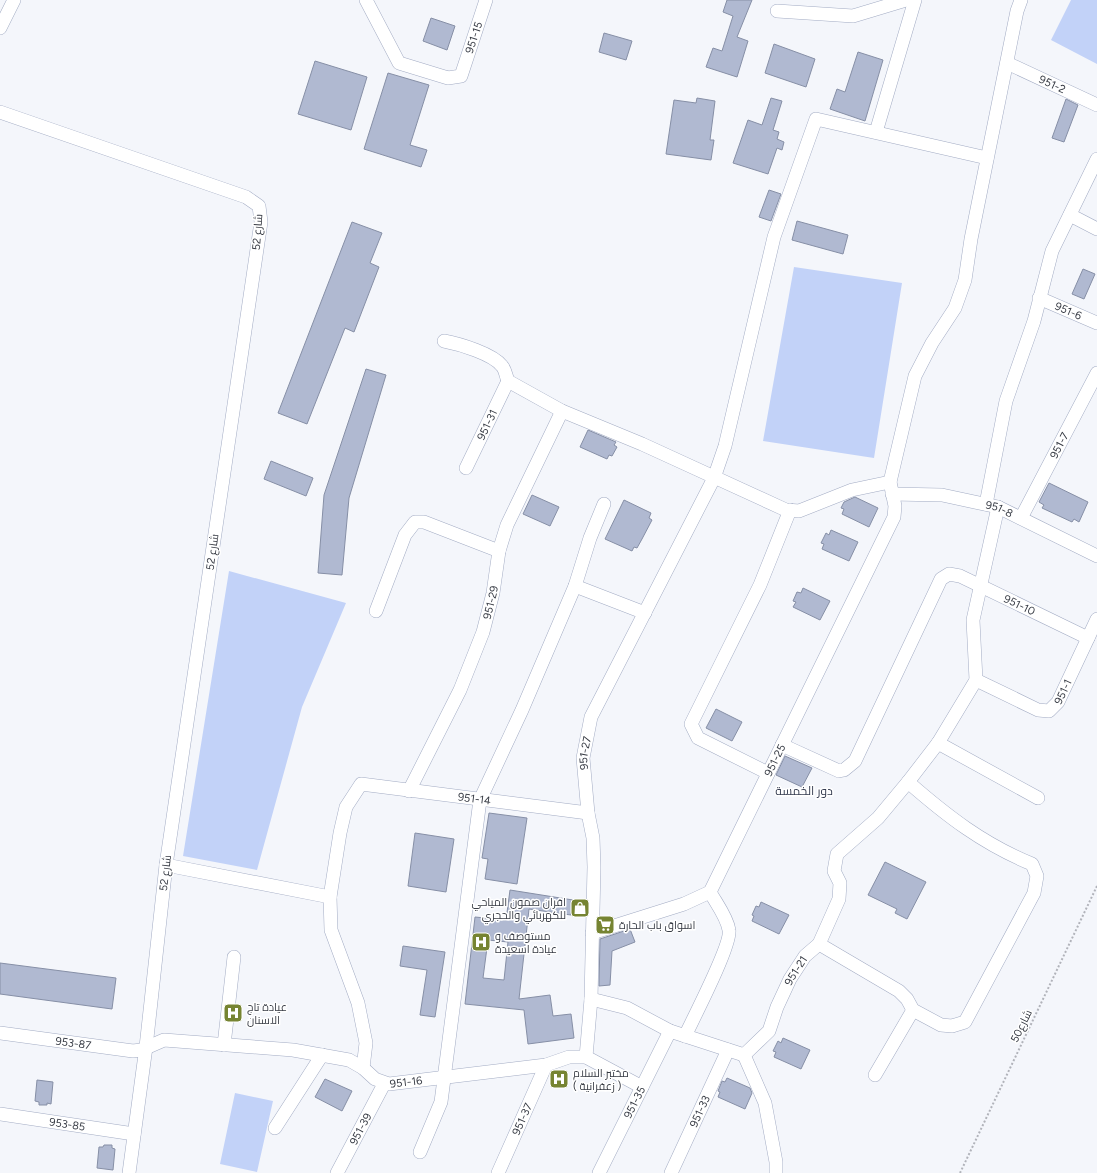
<svg xmlns="http://www.w3.org/2000/svg" width="1097" height="1173" viewBox="0 0 1097 1173" font-family="Figtree,Cairo,sans-serif">
  <style>
    .green { fill: #c2d2f8 }
    .building { fill: #b0b9d1; stroke: #868fa6; fill-rule: evenodd }
    .lines { fill: none; stroke-linecap: round; stroke-linejoin: round }
    .minor-casing { stroke: #a3acc4; stroke-width: 14 }
    .path { stroke: #b1b3ba; stroke-width: 2; stroke-dasharray: 2 2; stroke-linecap: butt }
    .minor { stroke: #fff; stroke-width: 13 }
    .labels { text-anchor: middle; stroke-width: 3; stroke-linejoin: round; paint-order: stroke }
    .street-label { font-size: 11px; fill: #373b44; stroke: #fff }
    .poi-label { font-size: 11px; fill: #373b44; stroke: #fff; text-anchor: start }
    .neighbourhood-label { font-size: 12px; fill: #343b4f; stroke: #fff }
  </style>
  <rect width="100%" height="100%" fill="#f4f6fb"/>
  <path class="green" d="M 1071,0 L 1097,0 L 1097,64 L 1051,40 Z
    M 794,267 L 902,283 L 874,458 L 763,441 Z
    M 229,571 L 346,603 L 302,707 L 257,870 L 183,856 Z
    M 235,1093 L 273,1101 L 257,1172 L 220,1164 Z"/>
  <path class="building" d="M 727,0 L 752,0 L 737,37 L 748,41 L 737,77 L 706,67 L 713,48 L 722,51 L 733,16 L 723,12 Z
    M 431,18 L 455,26 L 447,50 L 423,41 Z
    M 604,33 L 632,41 L 626,60 L 599,52 Z
    M 774,44 L 815,59 L 806,87 L 765,73 Z
    M 858,52 L 883,60 L 865,121 L 830,109 L 837,89 L 845,92 Z
    M 315,61 L 367,77 L 351,130 L 298,114 Z
    M 388,73 L 429,85 L 410,145 L 427,150 L 421,167 L 364,149 Z
    M 697,98 L 715,101 L 710,140 L 714,140 L 711,160 L 666,154 L 674,100 L 696,103 Z
    M 771,98 L 782,101 L 773,130 L 779,132 L 777,139 L 784,142 L 782,150 L 777,148 L 768,174 L 733,163 L 748,120 L 762,125 Z
    M 1066,99 L 1078,105 L 1064,142 L 1052,138 Z
    M 769,190 L 781,194 L 771,221 L 759,217 Z
    M 797,221 L 848,235 L 843,254 L 792,240 Z
    M 352,222 L 382,233 L 370,263 L 379,267 L 354,332 L 345,328 L 307,424 L 278,413 Z
    M 1083,269 L 1095,274 L 1084,299 L 1072,294 Z
    M 366,369 L 386,375 L 349,498 L 342,575 L 318,573 L 324,495 Z
    M 588,430 L 616,442 L 614,445 L 617,447 L 612,456 L 609,455 L 607,459 L 580,447 Z
    M 271,461 L 313,478 L 306,496 L 264,479 Z
    M 1049,483 L 1088,502 L 1079,522 L 1074,519 L 1072,522 L 1042,508 L 1044,505 L 1039,502 Z
    M 532,495 L 559,507 L 550,526 L 523,514 Z
    M 855,497 L 878,508 L 869,527 L 842,514 L 844,509 L 841,508 L 844,502 Z
    M 624,500 L 651,513 L 649,518 L 652,520 L 642,539 L 637,548 L 634,547 L 632,551 L 605,539 Z
    M 831,530 L 858,542 L 849,561 L 822,549 L 824,544 L 821,543 L 826,533 L 829,535 Z
    M 803,588 L 830,601 L 820,620 L 793,607 L 796,602 L 793,601 L 797,592 L 801,593 Z
    M 716,709 L 742,722 L 732,741 L 706,728 Z
    M 785,756 L 812,768 L 802,787 L 776,775 Z
    M 489,813 L 527,818 L 517,884 L 485,879 L 488,859 L 482,858 Z
    M 415,833 L 454,839 L 446,892 L 408,886 Z
    M 885,862 L 926,882 L 907,919 L 895,913 L 897,909 L 868,895 Z
    M 510,890 L 573,900 L 571,915 L 529,909 L 519,999 L 550,995 L 553,1016 L 571,1014 L 574,1038 L 528,1044 L 524,1010 L 465,1004 L 475,917 L 506,920 ZM 488,940 L 508,942 L 504,980 L 483,978 Z
    M 761,902 L 789,915 L 779,934 L 752,921 L 754,916 L 752,915 L 756,906 L 759,907 Z
    M 630,929 L 635,942 L 612,951 L 610,985 L 599,986 L 600,939 Z
    M 403,946 L 445,952 L 435,1017 L 420,1015 L 427,970 L 400,966 Z
    M 0,963 L 116,978 L 112,1009 L 0,994 Z
    M 783,1038 L 810,1050 L 801,1069 L 774,1057 L 776,1052 L 773,1051 L 778,1041 L 781,1043 Z
    M 727,1078 L 750,1088 L 752,1093 L 745,1109 L 718,1097 L 720,1092 L 718,1091 L 722,1081 L 725,1082 Z
    M 325,1079 L 352,1091 L 342,1111 L 315,1097 Z
    M 37,1080 L 53,1082 L 51,1104 L 47,1103 L 47,1105 L 39,1105 L 39,1102 L 35,1101 Z
    M 104,1145 L 112,1145 L 112,1148 L 115,1149 L 113,1170 L 97,1168 L 99,1147 L 103,1147 Z"/>
  <g class="lines">
    <defs>
      <g id="minor">
        <path id="s1" d="M 366,0 L 399,63 L 448,78 L 461,76 L 486,0"/>
        <path d="M 777,11 L 853,16 L 906,0"/>
        <path d="M 0,28 L 14,0"/>
        <path id="s2" d="M 1007,63 L 1097,105"/>
        <path d="M 0,112 L 246,197 L 259,206 L 261,222 L 166,865 L 146,1047 L 129,1173"/>
        <path d="M 876,132 L 915,0"/>
        <path d="M 1070,215 L 1097,229"/>
        <path id="s3" d="M 1039,298 L 1097,323"/>
        <path d="M 444,341 C 460,344 493,354 502,366 C 505,369 506,376 508,381 L 562,411 L 642,444 L 786,510 L 799,511 L 852,490 L 890,482"/>
        <path id="s4" d="M 466,468 L 508,381"/>
        <path id="s5" d="M 892,494 L 942,495 L 998,507 L 1097,556"/>
        <path d="M 986,504 L 1006,401 L 1034,321 L 1052,251 L 1097,159"/>
        <path id="s6" d="M 1021,518 L 1097,373"/>
        <path d="M 575,586 L 645,613"/>
        <path d="M 376,611 L 405,535 L 415,522 L 424,522 L 499,551"/>
        <path id="s7" d="M 976,680 L 1038,710 L 1049,711 L 1058,702 L 1097,619"/>
        <path d="M 938,743 L 1038,798"/>
        <path id="s8" d="M 782,745 L 839,771 L 844,770 L 855,761 L 941,579 L 949,574 L 960,576 L 1088,638"/>
        <path d="M 768,773 L 698,738 L 691,724 L 760,585 L 790,510"/>
        <path id="s9" d="M 409,791 L 460,690 L 483,632 L 493,593 L 499,551 L 507,525 L 562,411"/>
        <path d="M 166,865 L 330,897"/>
        <path d="M 592,933 L 684,904 L 710,892"/>
        <path d="M 819,944 L 899,991 L 907,999 L 913,1010 L 941,1025 L 952,1026 L 965,1022 L 1034,893 L 1037,876 L 1032,864 C 983,844 947,816 908,782"/>
        <path d="M 591,999 L 627,1008 L 670,1031 L 744,1055"/>
        <path id="s10" d="M 0,1033 L 133,1051 L 141,1050 L 164,1040 L 293,1050 L 349,1060 L 363,1068 L 375,1079 L 389,1084 L 546,1065 L 569,1057 L 586,1057 L 642,1087"/>
        <path id="s11" d="M 685,1036 C 693,1019 732,944 729,930 C 727,917 716,903 710,892 L 894,517 L 895,506 L 890,482 L 915,376 L 932,343 L 955,308 L 965,280 L 971,239 L 1017,11 L 1021,0"/>
        <path d="M 224,1045 L 234,957"/>
        <path id="s12" d="M 744,1055 L 769,1031 L 777,1007 L 790,979 L 805,956 L 819,944 L 839,899 L 840,883 L 834,871 L 837,854 L 878,818 L 908,782 L 938,743 L 976,680 L 973,620 L 998,507"/>
        <path d="M 744,1055 L 765,1103 L 776,1162 L 776,1173"/>
        <path id="s13" d="M 586,1057 L 591,999 L 594,867 L 593,838 L 588,813 L 583,758 L 591,717 L 714,478 L 725,446 L 774,237 L 816,119 L 987,158"/>
        <path id="s14" d="M 363,1068 L 366,1043 L 358,1003 L 331,930 L 330,897 L 340,833 L 346,807 L 361,784 L 588,813"/>
        <path d="M 875,1075 L 913,1010"/>
        <path id="s15" d="M 0,1114 L 134,1134"/>
        <path d="M 275,1128 L 322,1055"/>
        <path d="M 420,1152 L 441,1102 L 480,800 L 522,710 L 575,586 L 590,538 L 604,504"/>
        <path id="s16" d="M 337,1173 L 384,1084"/>
        <path id="s17" d="M 498,1173 L 546,1065"/>
        <path id="s18" d="M 599,1173 L 670,1031"/>
        <path id="s19" d="M 671,1173 L 728,1050"/>
      </g>
    </defs>
    <use href="#minor" class="minor-casing"/>
    <path class="path" d="M 960,1173 L 1097,886"/>
    <use href="#minor" class="minor"/>
  </g>
  <defs>
    <symbol id="shop-square" viewBox="-11 -11 22 22"><rect x="-9" y="-9" width="18" height="18" rx="4" fill="#768432" stroke="#fff"/><path d="M-5-2.5h2.3a2.7 3.5 0 0 1 5.4 0H5L5.5 6h-11ZM-1.5-2.5h3a1.5 2.3 0 0 0-3 0Z" fill="#fff"/></symbol>
    <symbol id="supermarket-square" viewBox="-11 -11 22 22"><rect x="-9" y="-9" width="18" height="18" rx="4" fill="#768432" stroke="#fff"/><path d="M-6-5.5h2.5l.6 2H6L4.5 2H-2.5L-4.4-4H-6ZM-1.5 3.2a1.3 1.3 0 1 0 .1 0ZM3 3.2a1.3 1.3 0 1 0 .1 0Z" fill="#fff"/></symbol>
    <symbol id="hospital-square" viewBox="-11 -11 22 22"><rect x="-9" y="-9" width="18" height="18" rx="4" fill="#768432" stroke="#fff"/><path d="M-5-5h3v3.5h4V-5h3V5h-3V1.5h-4V5h-3Z" fill="#fff"/></symbol>
  </defs>
  <g fill-rule="evenodd">
    <use href="#shop-square" x="569" y="897" width="22" height="22"/>
    <use href="#supermarket-square" x="594" y="914" width="22" height="22"/>
    <use href="#hospital-square" x="470" y="931" width="22" height="22"/>
    <use href="#hospital-square" x="222" y="1002" width="22" height="22"/>
    <use href="#hospital-square" x="548" y="1068" width="22" height="22"/>
  </g>
  <g class="labels">
    <g class="street-label">
      <text dy="4" stroke="none"><textPath href="#s1" startOffset="176">951-15</textPath></text>
      <text dy="4" stroke="none"><textPath href="#s2" startOffset="50">951-2</textPath></text>
      <text transform="translate(257 232) rotate(-86)" y="4">شارع 52</text>
      <text dy="4" stroke="none"><textPath href="#s3" startOffset="32">951-6</textPath></text>
      <text dy="4" stroke="none"><textPath href="#s4" startOffset="48">951-31</textPath></text>
      <text dy="4" stroke="none"><textPath href="#s6" startOffset="82">951-7</textPath></text>
      <text dy="4" stroke="none"><textPath href="#s5" startOffset="109">951-8</textPath></text>
      <text transform="translate(212 552) rotate(-82)" y="4">شارع 52</text>
      <text dy="4" stroke="none"><textPath href="#s9" startOffset="206">951-29</textPath></text>
      <text dy="4" stroke="none"><textPath href="#s8" startOffset="370">951-10</textPath></text>
      <text dy="4" stroke="none"><textPath href="#s7" startOffset="104">951-1</textPath></text>
      <text dy="4" stroke="none"><textPath href="#s13" startOffset="305">951-27</textPath></text>
      <text dy="4" stroke="none"><textPath href="#s11" startOffset="305">951-25</textPath></text>
      <text dy="4" stroke="none"><textPath href="#s14" startOffset="410">951-14</textPath></text>
      <text transform="translate(165 873) rotate(-83)" y="4">شارع 52</text>
      <text dy="4" stroke="none"><textPath href="#s12" startOffset="101">951-21</textPath></text>
      <text transform="translate(1021 1026) rotate(-64)" y="4">شارع50</text>
      <text dy="4" stroke="none"><textPath href="#s10" startOffset="74">953-87</textPath></text>
      <text dy="4" stroke="none"><textPath href="#s10" startOffset="418">951-16</textPath></text>
      <text dy="4" stroke="none"><textPath href="#s18" startOffset="79">951-35</textPath></text>
      <text dy="4" stroke="none"><textPath href="#s19" startOffset="68">951-33</textPath></text>
      <text dy="4" stroke="none"><textPath href="#s17" startOffset="59">951-37</textPath></text>
      <text dy="4" stroke="none"><textPath href="#s15" startOffset="68">953-85</textPath></text>
      <text dy="4" stroke="none"><textPath href="#s16" startOffset="50">951-39</textPath></text>
    </g>
    <g class="poi-label">
      <text x="566" y="906" text-anchor="end">افران صمون المياحي<tspan x="566" dy="13">للكهربائي والحجري</tspan></text>
      <text x="619" y="929">اسواق باب الحارة</text>
      <text x="495" y="940">مستوصف و<tspan x="495" dy="13">عيادة اسعيدة</tspan></text>
      <text x="247" y="1011">عيادة تاج<tspan x="247" dy="13">الاسنان</tspan></text>
      <text x="573" y="1077">مختبر السلام<tspan x="573" dy="13">( زعفرانية )</tspan></text>
    </g>
    <g class="neighbourhood-label">
      <text x="804" y="795">دور الخمسة</text>
    </g>
  </g>
</svg>
